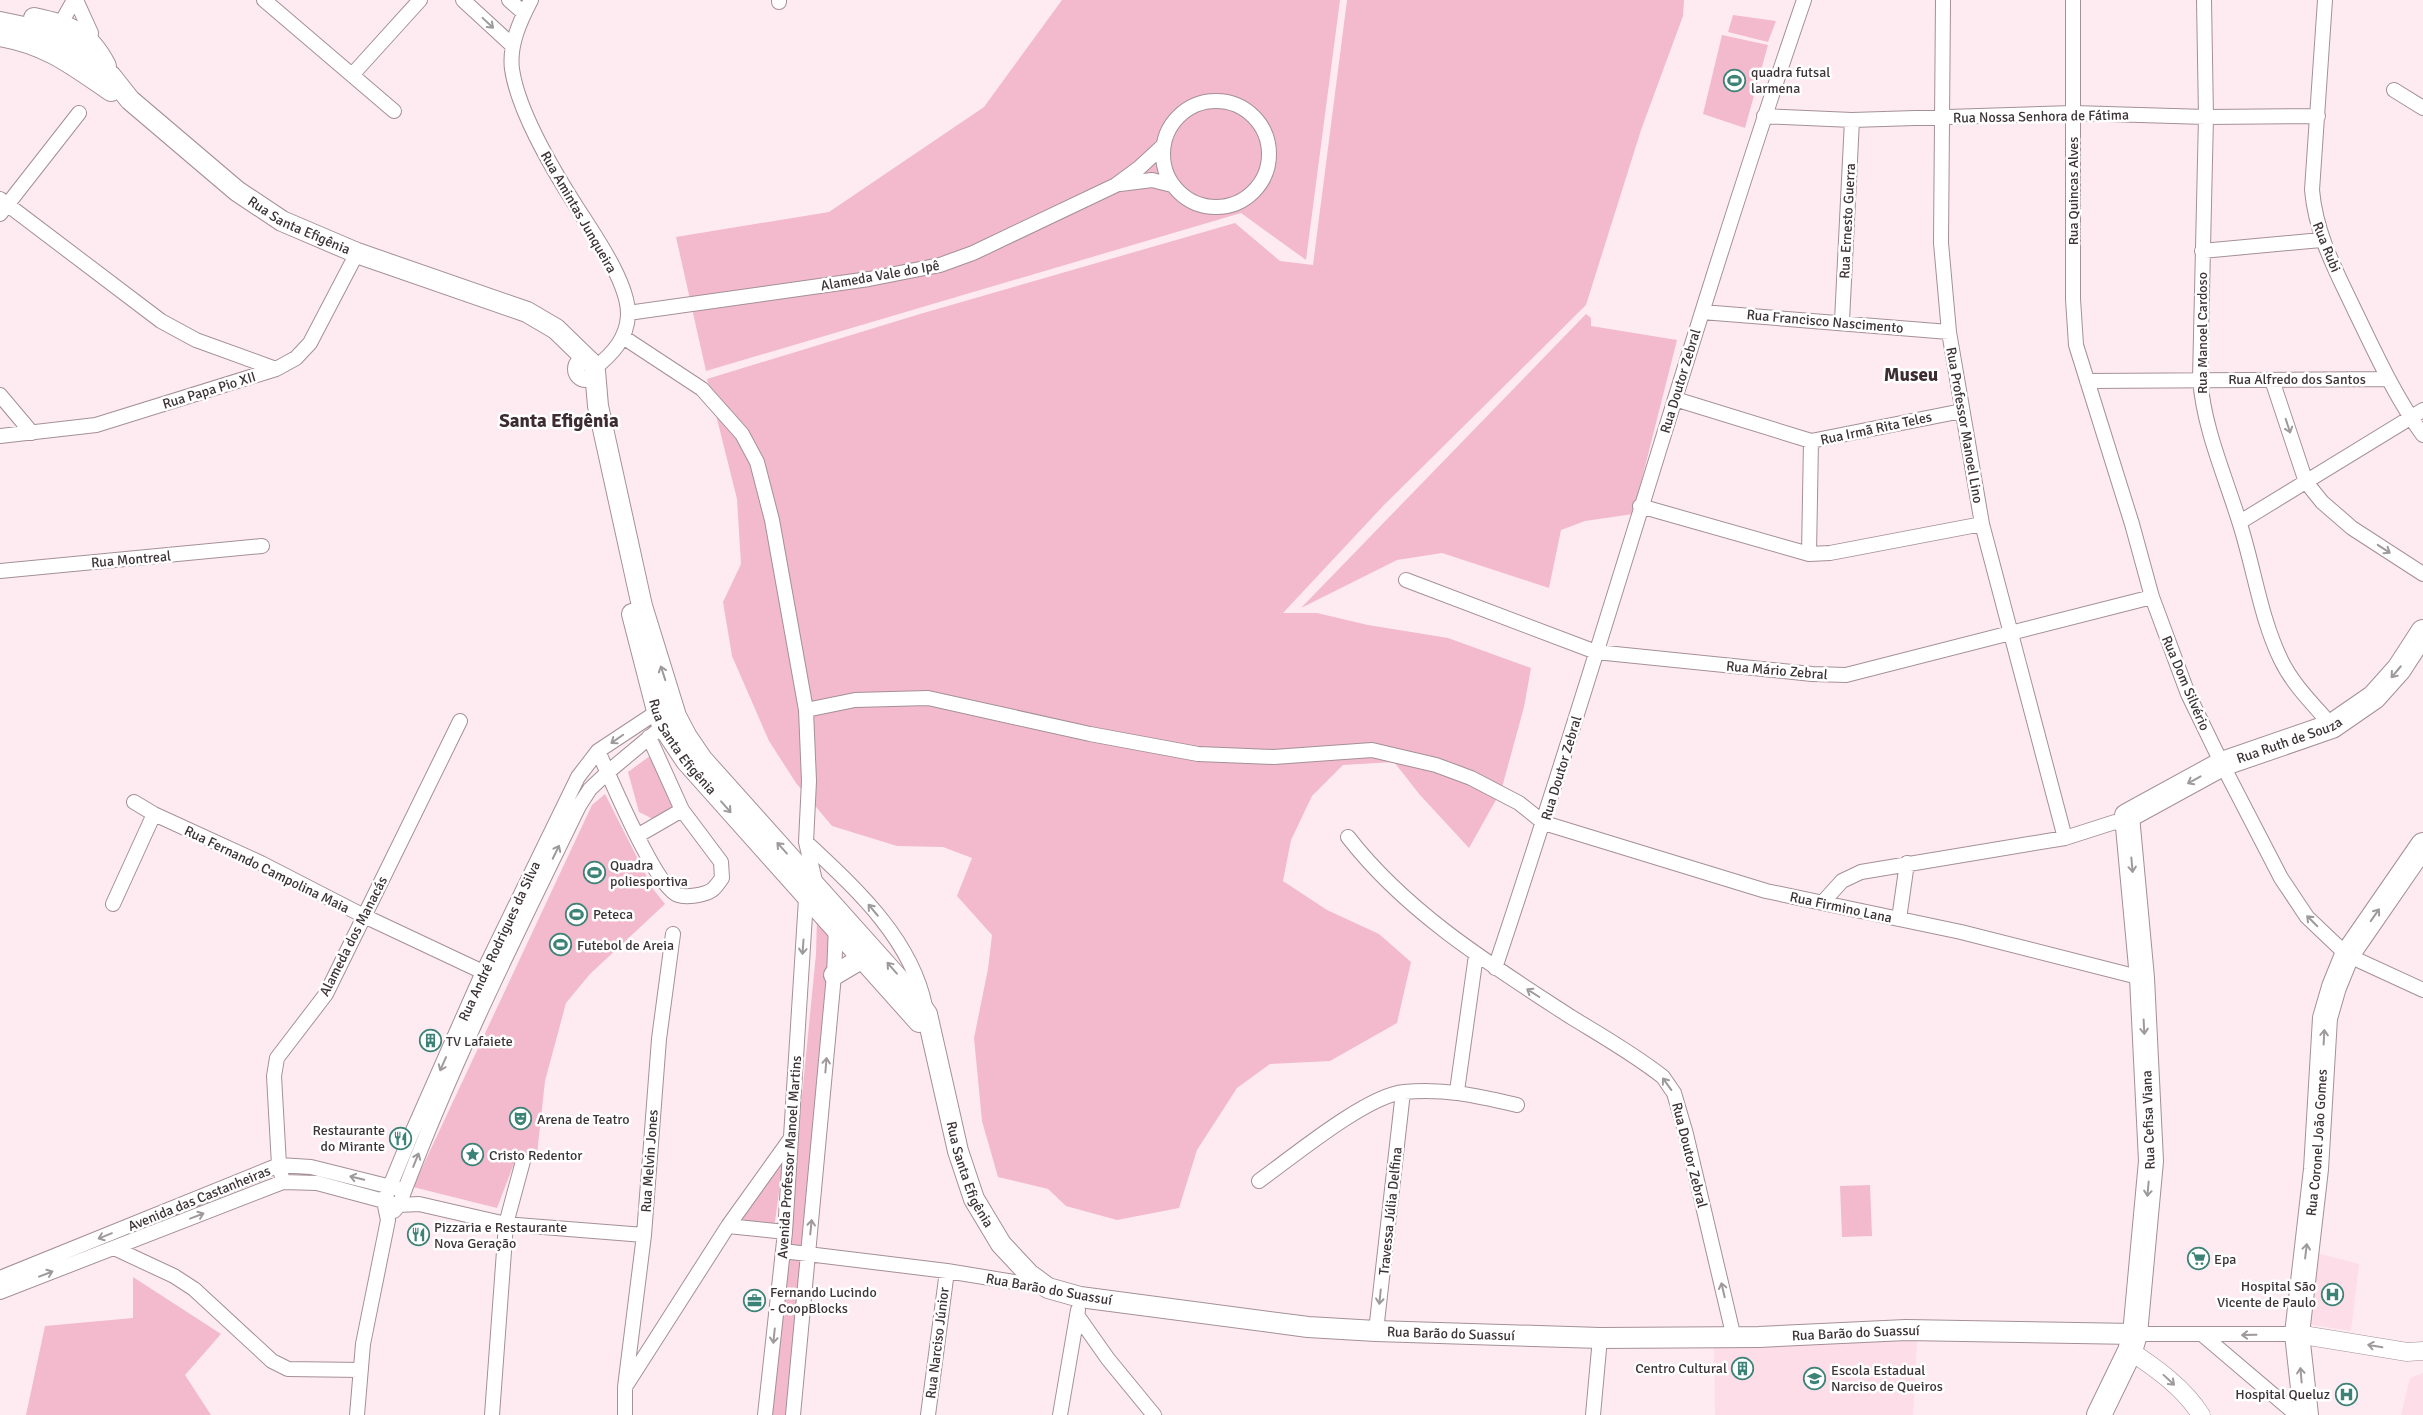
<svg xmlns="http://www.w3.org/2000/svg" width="2423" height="1415" viewBox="0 0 2423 1415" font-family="Signika,sans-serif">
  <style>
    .built { fill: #fddde7 }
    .green { fill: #f2bacc }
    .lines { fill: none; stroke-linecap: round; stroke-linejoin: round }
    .minor-casing { stroke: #a49096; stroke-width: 16 }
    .tertiary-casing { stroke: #a49096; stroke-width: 19 }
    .secondary-casing { stroke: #a49096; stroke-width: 22 }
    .trunk-casing { stroke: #a49096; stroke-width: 26 }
    .minor { stroke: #fff; stroke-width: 14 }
    .tertiary { stroke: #fff; stroke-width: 18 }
    .secondary { stroke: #fff; stroke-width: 20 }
    .trunk { stroke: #fff; stroke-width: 24 }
    .oneway { stroke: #9e9a9b }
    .labels { text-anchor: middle; stroke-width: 5; stroke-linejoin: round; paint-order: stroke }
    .poi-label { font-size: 14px; fill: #3d3437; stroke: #fff; text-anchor: start }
    .street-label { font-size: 14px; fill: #3d3437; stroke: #fff }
    .district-label { font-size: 19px; font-weight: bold; fill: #3d2c32; stroke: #fff }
  </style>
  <rect width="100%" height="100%" fill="#feebf1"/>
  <path class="built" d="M 2313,1252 L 2359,1264 L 2351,1331 L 2306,1324 Z
    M 1917,1340 L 1913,1415 L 1715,1415 L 1714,1342 Z
    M 2423,1373 L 2423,1415 L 2401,1415 L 2410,1378 Z"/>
  <path class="green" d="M 1062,0 L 1340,0 L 1306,260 L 1241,213 L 706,371 L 676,237 L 829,212 L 984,107 Z
    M 1347,0 L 1684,0 L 1683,16 L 1641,130 L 1586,305 L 1384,505 L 1283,613 L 1317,613 L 1368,625 L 1448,638 L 1531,668 L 1524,707 L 1501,791 L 1469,848 L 1420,795 L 1394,762 L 1343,765 L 1312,796 L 1291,840 L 1283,881 L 1327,910 L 1379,934 L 1411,962 L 1397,1023 L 1330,1061 L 1270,1064 L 1237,1088 L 1197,1150 L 1179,1208 L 1117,1220 L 1066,1206 L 1048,1189 L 998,1177 L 982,1121 L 974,1038 L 988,969 L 992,935 L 957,896 L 972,858 L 943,847 L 897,846 L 832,826 L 796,783 L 769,741 L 732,656 L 723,602 L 741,564 L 737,499 L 707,379 L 920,314 L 1235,223 L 1280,261 L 1313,265 Z
    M 1733,15 L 1776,21 L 1768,42 L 1728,32 Z
    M 1722,35 L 1768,45 L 1745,128 L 1703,114 Z
    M 1586,314 L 1591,318 L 1591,326 L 1677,340 L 1633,514 L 1585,521 L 1561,530 L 1549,588 L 1442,553 L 1397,560 L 1301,608 Z
    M 654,753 L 673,806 L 661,818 L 653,819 L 639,812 L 628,772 Z
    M 605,794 L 653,889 L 665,904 L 590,974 L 566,1003 L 545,1081 L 537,1154 L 518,1153 L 497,1208 L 413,1187 L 592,805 Z
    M 817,917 L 830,931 L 807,1250 L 787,1247 L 816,954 Z
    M 784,1155 L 774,1229 L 740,1219 Z
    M 1870,1185 L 1872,1236 L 1842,1237 L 1840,1186 Z
    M 783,1253 L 802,1256 L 794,1415 L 769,1415 Z
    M 133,1277 L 221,1334 L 185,1375 L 211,1415 L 26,1415 L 45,1326 L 133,1318 Z"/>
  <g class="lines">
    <defs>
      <path id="minor" d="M 76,0 L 91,33 L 89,45
        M 264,0 L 394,111
        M 463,0 L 513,46
        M 509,0 L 524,13
        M 531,0 C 520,21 509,45 512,69 C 518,111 553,170 576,206 C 593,233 629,283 628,315 C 627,339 612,354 595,368
        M 779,0 L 779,2
        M 1943,0 L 1941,243 L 1949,332 L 1982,524 L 2065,838
        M 2073,0 L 2073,299 L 2076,345 L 2132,524 L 2152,597 L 2188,694 L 2222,764 L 2281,878 L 2307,917 L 2347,955 L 2423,990
        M 2204,0 L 2206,117 L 2200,379 C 2204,429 2224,473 2239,521 C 2254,567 2260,617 2281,660 C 2293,685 2314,705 2332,726
        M 2325,0 L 2312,190 C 2316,235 2336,271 2355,311 C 2376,354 2395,397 2423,435
        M 56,32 L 74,0
        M 352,75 L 420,0
        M 2394,90 L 2423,108
        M1163 154a53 53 0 1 1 106 0a53 53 0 1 1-106 0Z
        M 1764,116 L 1852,120 L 2073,113 L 2206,117 L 2318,116
        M 1120,184 L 1152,180 L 1172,185
        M 0,199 L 161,321 L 196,340 L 276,369
        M 0,214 L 79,113
        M 2202,251 L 2321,240
        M 1702,312 L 1949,332
        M 628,313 L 869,279 L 940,265 L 973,253 L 1116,185 L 1139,168 L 1164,145
        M 1842,321 L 1852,120
        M 623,337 L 702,389 L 742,434 L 757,462 L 772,520 L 806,710 L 809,781 L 806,842 L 816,885
        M 2272,380 L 2306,482 L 2322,502 L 2352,528 L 2423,574
        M 2087,381 L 2387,379
        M 0,395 L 32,433
        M 1675,399 L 1811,441 L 1962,411
        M 0,436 L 96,425 L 276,369 L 296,358 L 310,343 L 357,253
        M 1640,506 L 1809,554 L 1830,553 L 1982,524
        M 2240,522 L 2423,410
        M 1809,554 L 1811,441
        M 0,571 L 262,546
        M 1406,580 L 1596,652 L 1812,674 L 1846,675 L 2152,597
        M 806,710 L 855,700 L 928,698 L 1090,734 L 1198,754 L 1274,757 L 1372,750 L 1436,765 L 1471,778 L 1519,803 L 1544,823 L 1766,891 L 1961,932 L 2142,978
        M 598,751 C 610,777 655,887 678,895 C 686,898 705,895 712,890 C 716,887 719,882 722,878 L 721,862 L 682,810 L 649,737
        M 134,802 L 154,814 L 261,863 L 364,916 L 483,972
        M 637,836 L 682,810
        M 1348,837 C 1407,913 1491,965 1571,1017 C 1602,1036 1634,1054 1663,1077 L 1674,1093 L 1686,1134 L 1734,1338
        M 806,842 C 855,888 911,938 925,1006
        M 1823,902 L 1842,881 L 1861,872 L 2065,838 L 2115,822 L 2128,827
        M 113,904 L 154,814
        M 1899,919 L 1907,863
        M 1495,968 C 1603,647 1694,320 1804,0
        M 1457,1091 L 1476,955
        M 1259,1181 C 1291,1158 1367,1095 1404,1092 C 1445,1088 1478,1096 1517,1105
        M 283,1182 L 279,1165 L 274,1076 L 277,1058 L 326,994 L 460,721
        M 394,1211 L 399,1205 C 450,1068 515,937 579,806 L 590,789 L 608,772 L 669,721
        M 728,1226 L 785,1232
        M 114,1248 L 174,1276 L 194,1289 L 272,1361 L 288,1369 L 361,1370
        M 783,1251 L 947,1271 L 1045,1287
        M 0,1278 L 279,1165 L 311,1167 L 399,1189
        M 0,1292 L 283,1182 L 317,1183 L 399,1205 L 419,1204 L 506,1224 L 644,1235
        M 1077,1315 L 1108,1359 L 1154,1415
        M 1376,1331 L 1403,1092
        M 2135,1334 L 2297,1334
        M 2204,1336 L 2297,1415
        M 627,1384 L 728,1226 L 791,1138
        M 357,1415 L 363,1344 L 388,1220 L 384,1201 L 411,1135 L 483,972 L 578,777 L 598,751 L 663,708
        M 492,1415 L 506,1224 L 523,1161
        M 625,1415 L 625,1387 L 644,1235 L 659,1039 L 673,934
        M 765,1415 L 785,1232 L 806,899
        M 793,1415 L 834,975 L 836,925
        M 928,1415 L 947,1271
        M 1060,1415 L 1078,1310
        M 1593,1415 L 1600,1338"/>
      <path id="tertiary" d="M 2297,1334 L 2407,1352 L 2423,1351
        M 2130,1351 C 2156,1368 2184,1388 2201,1415"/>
      <g id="secondary">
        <path d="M 34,18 C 70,26 88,31 106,66"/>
        <path id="s1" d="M 0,22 L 38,30 L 53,36 L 83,54 L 111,76 L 130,100 L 237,191 L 282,221 L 357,253 L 527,312 L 556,329 L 590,362"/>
        <path d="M 0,36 C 47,44 73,65 111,91"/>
        <circle cx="586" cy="369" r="8"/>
        <path id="s2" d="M 595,371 L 598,406 L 642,606 L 676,716 L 687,737 L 702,759 L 915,997 L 927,1014 L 958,1151 L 974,1199 L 1001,1244 L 1029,1274 L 1048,1288 L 1080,1297 L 1308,1327 L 1376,1331 L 1600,1338 L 1759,1337 L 1906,1330 L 2135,1334"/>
        <path id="s3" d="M 632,614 L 657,711 L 662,725 L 686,761 L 919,1022"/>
        <path d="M 834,975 L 861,959"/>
      </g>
      <g id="trunk">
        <path id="s4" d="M 2099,1415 L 2130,1351 L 2135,1334 L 2151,1161 L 2142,978 L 2127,816 L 2222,764 L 2332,726 L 2374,697 L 2399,669 L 2423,632"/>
        <path id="s5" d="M 2306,1415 L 2297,1334 L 2316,1169 L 2325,1018 L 2334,987 L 2347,955 L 2423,845"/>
      </g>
    </defs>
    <use href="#minor" class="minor-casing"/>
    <use href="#tertiary" class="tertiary-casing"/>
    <use href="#secondary" class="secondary-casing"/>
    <use href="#trunk" class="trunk-casing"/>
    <use href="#minor" class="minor"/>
    <use href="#tertiary" class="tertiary"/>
    <use href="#secondary" class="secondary"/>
    <use href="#trunk" class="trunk"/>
  </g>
  <defs><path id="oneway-shaft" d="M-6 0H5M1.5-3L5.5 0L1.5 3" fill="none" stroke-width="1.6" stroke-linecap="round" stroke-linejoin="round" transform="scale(1.25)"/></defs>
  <g class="oneway">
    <use href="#oneway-shaft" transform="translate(488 23) rotate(43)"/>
    <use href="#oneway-shaft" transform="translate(2288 426) rotate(72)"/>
    <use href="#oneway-shaft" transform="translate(2384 549) rotate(33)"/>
    <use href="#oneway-shaft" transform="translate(2396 672) rotate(130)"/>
    <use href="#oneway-shaft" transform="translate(663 673) rotate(-108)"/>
    <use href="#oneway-shaft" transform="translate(617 739) rotate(145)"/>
    <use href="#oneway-shaft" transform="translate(2194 780) rotate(151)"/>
    <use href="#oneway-shaft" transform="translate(726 807) rotate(49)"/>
    <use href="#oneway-shaft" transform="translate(782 848) rotate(-132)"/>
    <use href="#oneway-shaft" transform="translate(556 852) rotate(-64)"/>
    <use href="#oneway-shaft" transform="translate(2132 865) rotate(85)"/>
    <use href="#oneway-shaft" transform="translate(873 910) rotate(-130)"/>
    <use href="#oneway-shaft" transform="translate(2375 915) rotate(-55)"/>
    <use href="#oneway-shaft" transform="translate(2312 921) rotate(-135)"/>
    <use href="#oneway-shaft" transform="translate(803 947) rotate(94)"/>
    <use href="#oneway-shaft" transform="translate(892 968) rotate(-131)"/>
    <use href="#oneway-shaft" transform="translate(1533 993) rotate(-148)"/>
    <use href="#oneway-shaft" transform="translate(2144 1027) rotate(87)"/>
    <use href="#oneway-shaft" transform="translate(2324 1037) rotate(-87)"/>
    <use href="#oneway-shaft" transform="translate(443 1064) rotate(114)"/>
    <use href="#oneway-shaft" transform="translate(826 1065) rotate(-85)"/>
    <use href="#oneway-shaft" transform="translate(1667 1084) rotate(-126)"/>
    <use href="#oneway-shaft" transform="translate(416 1160) rotate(-68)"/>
    <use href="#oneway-shaft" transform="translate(357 1178) rotate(-166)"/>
    <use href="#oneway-shaft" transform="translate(2148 1189) rotate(95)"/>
    <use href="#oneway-shaft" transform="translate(197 1216) rotate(-21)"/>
    <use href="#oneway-shaft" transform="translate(811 1227) rotate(-84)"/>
    <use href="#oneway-shaft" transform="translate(105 1236) rotate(158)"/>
    <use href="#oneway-shaft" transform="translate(2306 1251) rotate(-83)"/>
    <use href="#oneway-shaft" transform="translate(46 1274) rotate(-21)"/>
    <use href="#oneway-shaft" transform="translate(1723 1290) rotate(-103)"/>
    <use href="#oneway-shaft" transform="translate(1380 1297) rotate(96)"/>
    <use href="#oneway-shaft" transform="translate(2249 1335) rotate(179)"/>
    <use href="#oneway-shaft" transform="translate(774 1336) rotate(96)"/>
    <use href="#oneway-shaft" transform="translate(2375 1346) rotate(-170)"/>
    <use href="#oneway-shaft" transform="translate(2301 1375) rotate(-95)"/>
    <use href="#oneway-shaft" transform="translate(2169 1380) rotate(43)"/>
  </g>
  <defs>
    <symbol id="stadium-ring" viewBox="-11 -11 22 22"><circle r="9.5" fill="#fff" stroke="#3d8277" stroke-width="1.5"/><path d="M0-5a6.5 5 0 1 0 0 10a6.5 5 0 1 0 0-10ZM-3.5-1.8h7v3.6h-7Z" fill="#3d8277"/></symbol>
    <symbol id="building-ring" viewBox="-11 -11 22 22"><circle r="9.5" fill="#fff" stroke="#3d8277" stroke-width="1.5"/><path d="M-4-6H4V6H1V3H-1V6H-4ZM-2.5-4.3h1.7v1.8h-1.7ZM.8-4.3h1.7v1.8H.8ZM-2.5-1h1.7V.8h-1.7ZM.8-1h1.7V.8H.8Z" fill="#3d8277"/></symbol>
    <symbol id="theatre-ring" viewBox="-11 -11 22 22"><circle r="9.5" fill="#fff" stroke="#3d8277" stroke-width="1.5"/><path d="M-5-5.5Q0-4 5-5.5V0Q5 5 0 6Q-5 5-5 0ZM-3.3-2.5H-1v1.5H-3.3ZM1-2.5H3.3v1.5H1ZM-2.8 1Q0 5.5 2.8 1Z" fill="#3d8277"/></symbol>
    <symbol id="restaurant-ring" viewBox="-11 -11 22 22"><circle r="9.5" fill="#fff" stroke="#3d8277" stroke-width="1.5"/><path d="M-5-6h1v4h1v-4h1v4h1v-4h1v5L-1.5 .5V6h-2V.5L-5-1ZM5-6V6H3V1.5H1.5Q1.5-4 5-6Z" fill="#3d8277"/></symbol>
    <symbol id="sight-ring" viewBox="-11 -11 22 22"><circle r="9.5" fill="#fff" stroke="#3d8277" stroke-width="1.5"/><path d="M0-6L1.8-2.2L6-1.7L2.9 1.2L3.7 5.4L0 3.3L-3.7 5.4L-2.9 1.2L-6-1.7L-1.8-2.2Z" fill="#3d8277"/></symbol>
    <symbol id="supermarket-ring" viewBox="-11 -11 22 22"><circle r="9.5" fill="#fff" stroke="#3d8277" stroke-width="1.5"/><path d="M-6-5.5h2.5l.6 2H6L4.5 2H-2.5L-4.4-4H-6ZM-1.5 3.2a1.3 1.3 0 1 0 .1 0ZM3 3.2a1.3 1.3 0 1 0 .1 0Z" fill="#3d8277"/></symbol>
    <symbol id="hospital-ring" viewBox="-11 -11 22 22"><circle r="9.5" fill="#fff" stroke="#3d8277" stroke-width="1.5"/><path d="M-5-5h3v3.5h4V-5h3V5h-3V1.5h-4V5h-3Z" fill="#3d8277"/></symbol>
    <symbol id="office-ring" viewBox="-11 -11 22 22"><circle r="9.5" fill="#fff" stroke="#3d8277" stroke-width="1.5"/><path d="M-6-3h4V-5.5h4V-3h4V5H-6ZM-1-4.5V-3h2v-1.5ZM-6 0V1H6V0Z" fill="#3d8277"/></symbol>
    <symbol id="school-ring" viewBox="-11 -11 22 22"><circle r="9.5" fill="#fff" stroke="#3d8277" stroke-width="1.5"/><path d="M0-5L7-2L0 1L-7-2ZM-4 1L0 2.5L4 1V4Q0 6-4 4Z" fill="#3d8277"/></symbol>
  </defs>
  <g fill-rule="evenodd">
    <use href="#stadium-ring" x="1722" y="68" width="25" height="25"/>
    <use href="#stadium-ring" x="582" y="860" width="25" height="25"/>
    <use href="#stadium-ring" x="564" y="902" width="25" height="25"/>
    <use href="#stadium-ring" x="548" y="932" width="25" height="25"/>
    <use href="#building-ring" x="418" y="1028" width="25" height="25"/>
    <use href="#theatre-ring" x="508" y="1106" width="25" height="25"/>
    <use href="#restaurant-ring" x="388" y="1126" width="25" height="25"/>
    <use href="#sight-ring" x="460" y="1142" width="25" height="25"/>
    <use href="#restaurant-ring" x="406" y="1222" width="25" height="25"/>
    <use href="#supermarket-ring" x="2186" y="1246" width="25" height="25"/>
    <use href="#hospital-ring" x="2320" y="1282" width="25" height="25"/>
    <use href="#office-ring" x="742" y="1288" width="25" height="25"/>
    <use href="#building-ring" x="1730" y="1356" width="25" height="25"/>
    <use href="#school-ring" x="1802" y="1366" width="25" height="25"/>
    <use href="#hospital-ring" x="2334" y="1382" width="25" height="25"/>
  </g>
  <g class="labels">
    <g class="poi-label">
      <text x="1751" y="77">quadra futsal<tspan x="1751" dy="16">larmena</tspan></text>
      <text x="610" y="870">Quadra<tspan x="610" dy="16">poliesportiva</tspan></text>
      <text x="593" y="919">Peteca</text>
      <text x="577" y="950">Futebol de Areia</text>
      <text x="446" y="1046">TV Lafaiete</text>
      <text x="537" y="1124">Arena de Teatro</text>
      <text x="385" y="1135" text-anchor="end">Restaurante<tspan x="385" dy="16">do Mirante</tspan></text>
      <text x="489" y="1160">Cristo Redentor</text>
      <text x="434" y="1232">Pizzaria e Restaurante<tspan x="434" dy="16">Nova Geração</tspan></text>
      <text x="2214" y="1264">Epa</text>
      <text x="2316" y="1291" text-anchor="end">Hospital São<tspan x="2316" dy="16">Vicente de Paulo</tspan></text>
      <text x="770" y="1297">Fernando Lucindo<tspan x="770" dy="16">- CoopBlocks</tspan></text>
      <text x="1727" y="1373" text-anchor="end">Centro Cultural</text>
      <text x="1831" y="1375">Escola Estadual<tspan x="1831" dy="16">Narciso de Queiros</tspan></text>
      <text x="2330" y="1399" text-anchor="end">Hospital Queluz</text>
    </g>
    <g class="street-label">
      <text transform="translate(2041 116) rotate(-1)" y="5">Rua Nossa Senhora de Fátima</text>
      <text transform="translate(2073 191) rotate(-90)" y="5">Rua Quincas Alves</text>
      <text transform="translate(579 212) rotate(60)" y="5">Rua Amintas Junqueira</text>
      <text transform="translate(1847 221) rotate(-87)" y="5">Rua Ernesto Guerra</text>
      <text dy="5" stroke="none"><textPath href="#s1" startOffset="368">Rua Santa Efigênia</textPath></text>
      <text transform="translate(2327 247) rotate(68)" y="5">Rua Rubi</text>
      <text transform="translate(880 275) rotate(-10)" y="5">Alameda Vale do Ipê</text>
      <text transform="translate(1825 321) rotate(5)" y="5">Rua Francisco Nascimento</text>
      <text transform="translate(2202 333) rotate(-90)" y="5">Rua Manoel Cardoso</text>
      <text x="2297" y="384">Rua Alfredo dos Santos</text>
      <text transform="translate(1680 381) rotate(-73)" y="5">Rua Doutor Zebral</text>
      <text transform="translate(209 390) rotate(-17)" y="5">Rua Papa Pio XII</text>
      <text transform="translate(1965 425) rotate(80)" y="5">Rua Professor Manoel Lino</text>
      <text transform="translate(1876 428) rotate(-12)" y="5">Rua Irmã Rita Teles</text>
      <text transform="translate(131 559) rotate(-5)" y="5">Rua Montreal</text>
      <text transform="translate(1777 670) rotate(5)" y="5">Rua Mário Zebral</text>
      <text transform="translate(2186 683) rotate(67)" y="5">Rua Dom Silvério</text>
      <text dy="5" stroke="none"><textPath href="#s4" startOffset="788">Rua Ruth de Souza</textPath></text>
      <text dy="5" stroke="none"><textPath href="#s3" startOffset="144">Rua Santa Efigênia</textPath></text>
      <text transform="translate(1561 768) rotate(-73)" y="5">Rua Doutor Zebral</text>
      <text transform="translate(267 869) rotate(26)" y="5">Rua Fernando Campolina Maia</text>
      <text transform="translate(1841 907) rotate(12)" y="5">Rua Firmino Lana</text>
      <text transform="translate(353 936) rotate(-63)" y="5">Alameda dos Manacás</text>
      <text transform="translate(499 941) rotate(-65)" y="5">Rua André Rodrigues da Silva</text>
      <text transform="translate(2148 1120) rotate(-92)" y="5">Rua Cefisa Viana</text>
      <text dy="5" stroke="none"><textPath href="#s5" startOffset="274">Rua Coronel João Gomes</textPath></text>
      <text transform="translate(1690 1155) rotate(76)" y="5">Rua Doutor Zebral</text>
      <text transform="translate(789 1157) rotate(-86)" y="5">Avenida Professor Manoel Martins</text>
      <text transform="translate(649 1161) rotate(-86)" y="5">Rua Melvin Jones</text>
      <text dy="5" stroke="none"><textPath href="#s2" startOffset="912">Rua Santa Efigênia</textPath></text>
      <text transform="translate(199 1198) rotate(-22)" y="5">Avenida das Castanheiras</text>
      <text transform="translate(1390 1211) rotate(-84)" y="5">Travessa Júlia Delfina</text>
      <text transform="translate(1049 1289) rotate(10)" y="5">Rua Barão do Suassuí</text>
      <text dy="5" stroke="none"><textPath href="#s2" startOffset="1460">Rua Barão do Suassuí</textPath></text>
      <text dy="5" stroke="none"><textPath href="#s2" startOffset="1865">Rua Barão do Suassuí</textPath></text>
      <text transform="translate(937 1343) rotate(-83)" y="5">Rua Narciso Júnior</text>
    </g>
    <g class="district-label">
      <text x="1911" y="381">Museu</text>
      <text x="559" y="427">Santa Efigênia</text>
    </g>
  </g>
</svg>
